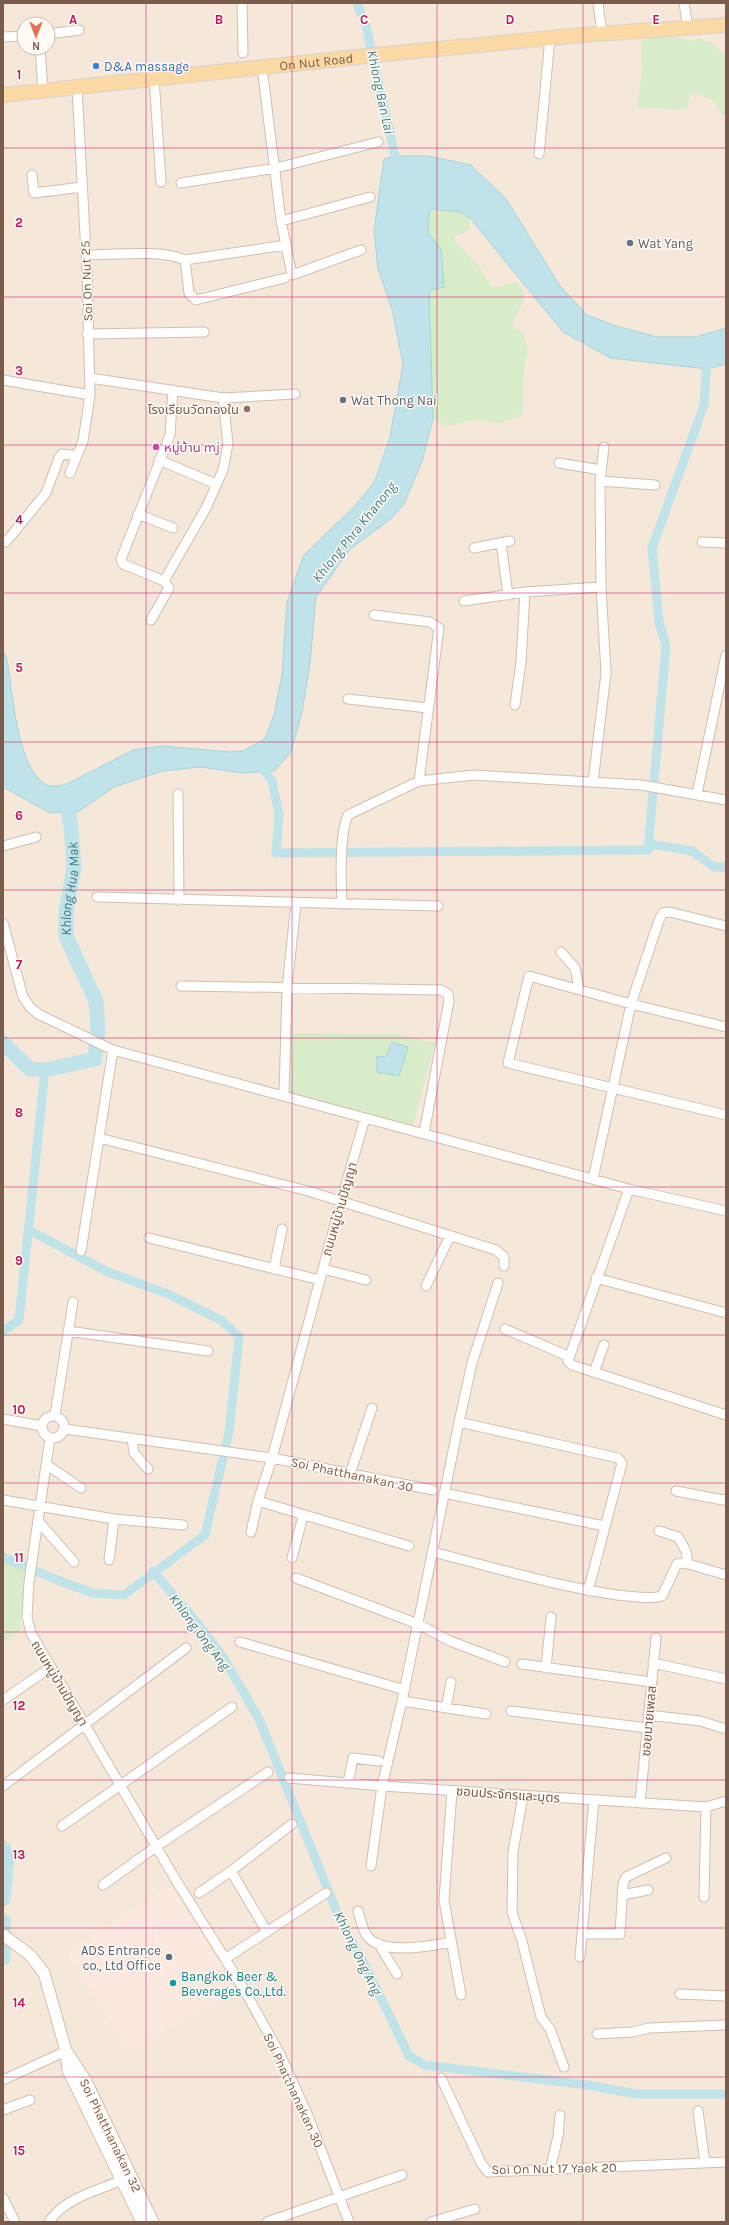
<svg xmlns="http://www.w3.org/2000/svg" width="729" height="2225" viewBox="0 0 729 2225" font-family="Karla,'Noto Sans Thai',sans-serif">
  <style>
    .residential { fill: #f5e8da; fill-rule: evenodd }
    .commercial { fill: #fde8e0 }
    .green { fill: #d8ecc9 }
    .water { fill: #bfe3e8; stroke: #a5d3da }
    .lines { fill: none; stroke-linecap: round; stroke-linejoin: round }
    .canal { stroke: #bfe3e8; stroke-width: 9 }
    .river { stroke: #bfe3e8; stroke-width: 15 }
    .minor-casing { stroke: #d1beb0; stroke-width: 11 }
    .tertiary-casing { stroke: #d1beb0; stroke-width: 13 }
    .primary-casing { stroke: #dad1cd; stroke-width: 16 }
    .minor { stroke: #fff; stroke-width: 9 }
    .tertiary { stroke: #fff; stroke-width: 11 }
    .primary { stroke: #fbd9a5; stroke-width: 14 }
    .grid { fill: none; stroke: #c2185b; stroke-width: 1; stroke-opacity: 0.55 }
    .shop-dot { fill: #3f7fe0; stroke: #fffaf3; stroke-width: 1.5 }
    .worship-dot { fill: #6b7280; stroke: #fffaf3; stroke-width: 1.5 }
    .education-dot { fill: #8d6e63; stroke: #fffaf3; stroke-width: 1.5 }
    .hotel-dot { fill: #d1479c; stroke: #fffaf3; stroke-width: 1.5 }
    .service-dot { fill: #5c6f8a; stroke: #fffaf3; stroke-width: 1.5 }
    .culture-dot { fill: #0f9aa8; stroke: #fffaf3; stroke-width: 1.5 }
    .labels { text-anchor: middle; stroke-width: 3; stroke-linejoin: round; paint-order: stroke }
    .street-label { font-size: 13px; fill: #7a5c4d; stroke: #fffaf3 }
    .shop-label { font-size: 13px; fill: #366cbe; stroke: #fffaf3; text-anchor: start }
    .worship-label { font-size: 13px; fill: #5b616d; stroke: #fffaf3; text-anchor: start }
    .education-label { font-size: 13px; fill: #785e54; stroke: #fffaf3; text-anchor: end }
    .hotel-label { font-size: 13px; fill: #b23c85; stroke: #fffaf3; text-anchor: start }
    .service-label { font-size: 13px; fill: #4e5e75; stroke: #fffaf3; text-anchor: end }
    .culture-label { font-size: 13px; fill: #0d838f; stroke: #fffaf3; text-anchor: start }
    .water-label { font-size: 14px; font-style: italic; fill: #437c86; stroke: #fffaf3 }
    .grid-label { font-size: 13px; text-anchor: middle; font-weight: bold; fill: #c2185b; stroke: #fffaf3; stroke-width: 3; stroke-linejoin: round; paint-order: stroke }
  </style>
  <rect width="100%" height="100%" fill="#fdf6ec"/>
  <path class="residential" d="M 3,3 L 726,3 L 726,2222 L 3,2222 ZM 24,24 L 48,24 L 48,48 L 24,48 Z"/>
  <path class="commercial" d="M 170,1884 L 236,1990 L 129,2050 L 68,1954 Z"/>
  <path class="green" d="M 676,37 L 693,41 L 699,38 L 712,43 L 726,57 L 726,117 L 721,114 L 715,102 L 696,92 L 690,95 L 687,108 L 680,110 L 637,107 L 642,73 L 641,42 L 649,38 Z
    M 431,209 L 459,212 L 470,218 L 470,229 L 455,237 L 455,241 L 478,265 L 492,287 L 499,287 L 515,281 L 524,291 L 524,301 L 512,322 L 515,328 L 523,333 L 528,349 L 523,373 L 523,412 L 517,417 L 498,424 L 474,419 L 446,427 L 433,419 L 429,290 L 444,286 L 441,249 L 428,233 L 429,213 Z
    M 293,1033 L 397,1034 L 435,1043 L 413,1126 L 290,1093 Z
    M 3,1561 L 28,1567 L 19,1632 L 3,1642 Z"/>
  <path class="water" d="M 395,156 L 428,156 L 471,165 L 506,199 L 560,286 L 587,315 L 616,326 L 657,337 L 696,337 L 726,328 L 726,364 L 707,369 L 611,358 L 563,332 L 470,218 L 459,212 L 431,209 L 429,213 L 428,233 L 441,249 L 444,287 L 429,290 L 433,419 L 422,461 L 404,504 L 392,518 L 350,549 L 316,597 L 310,663 L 302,712 L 291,752 L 274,771 L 243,773 L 200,767 L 163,771 L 114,787 L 78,812 L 68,812 L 50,813 L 3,787 L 3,650 L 7,660 C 13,693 16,761 43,783 C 50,788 60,786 67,784 L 133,750 L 162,746 L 230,752 L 243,751 L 265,739 L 274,715 L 282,675 L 287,602 L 304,555 L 355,506 L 375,481 L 390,437 L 403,364 L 392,309 L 378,269 L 374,231 L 384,159 Z
    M 392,1042 L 408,1047 L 399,1076 L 377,1072 L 377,1056 L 386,1057 Z"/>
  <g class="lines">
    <path class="canal" d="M 357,3 L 366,26 L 395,156 L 399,166
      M 259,763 L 272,781 L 279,814 L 276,853 L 648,850 L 666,646 L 659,622 L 652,548 L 704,405 L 707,358
      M 649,844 L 692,851 L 714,867 L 726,867
      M 3,1331 L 19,1320 L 45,1070
      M 3,1557 L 60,1581 L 93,1593 L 124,1595 L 205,1535 L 229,1432 L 239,1337 L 221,1320 L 168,1294 L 106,1271 L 29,1230
      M 153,1571 L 195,1620 L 223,1657 L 259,1719 L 341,1922 L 365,1965 L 409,2056 L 425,2065 L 588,2085 L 636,2094 L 726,2094"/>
    <g class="river">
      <path id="s1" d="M 3,1043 L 30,1069 L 45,1070 L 95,1059 L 98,1028 L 96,1001 L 66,936 L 66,911 L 74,867 L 71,826 L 66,801"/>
      <path d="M 3,1848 L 7,1857 L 3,1899"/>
      <path d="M 3,1921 L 3,1958"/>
    </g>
    <defs>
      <path id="minor" d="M 242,3 L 243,53
        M 598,3 L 602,34
        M 684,3 L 688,28
        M 48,34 L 79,30
        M 3,37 L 24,36
        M 40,48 L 43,91
        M 262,67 L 281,221 L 292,275 L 361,250
        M 154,78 L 161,182
        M 539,154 L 550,38
        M 32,175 L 34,193 L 82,187
        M 181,183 L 276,168 L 378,142
        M 281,221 L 370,197
        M 86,255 C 112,255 162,249 185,260
        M 285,278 L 196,300 L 189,293 L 185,260 L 286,245
        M 87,334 L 204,332
        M 90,378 L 223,398 L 228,444 L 223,470 L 206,508 L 164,581
        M 3,380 L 90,395
        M 223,398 L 295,394
        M 159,460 L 216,484
        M 559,463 L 601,470
        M 70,473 L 83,441 L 90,395 L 87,272 L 77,87
        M 600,481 L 655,485
        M 138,514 L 173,528
        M 6,542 L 46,493 L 59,458 L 62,454 L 77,456
        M 702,542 L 726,543
        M 501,543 L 508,595
        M 474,548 L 510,541
        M 464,601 L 525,592 L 601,587
        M 374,615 L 430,622 L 439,628 L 419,781
        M 151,620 L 169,588 L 164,581 L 123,564 L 121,559 L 170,435 L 173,390
        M 348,699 L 428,708
        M 515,705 L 521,662 L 525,592
        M 593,782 L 606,673 L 601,587 L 600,481 L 604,447
        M 178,794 L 179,900
        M 697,794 L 726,655
        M 3,846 L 36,837
        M 97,897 L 438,906
        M 342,904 C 341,881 339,835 348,815 L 419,781 L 474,775 L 641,785 L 726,800
        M 3,923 L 23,997 L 30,1007 L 38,1014 L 113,1050 L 365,1118
        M 561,952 L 575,968 L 579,989
        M 181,986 L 441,990 L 448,994 L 449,1001 L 424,1133
        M 726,1027 L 631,1004 L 529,976 L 508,1063 L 726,1115
        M 284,1095 L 287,988 L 296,903
        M 99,1138 L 308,1191 L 496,1250 L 504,1257 L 504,1266
        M 593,1179 L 631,1004 L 659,920 L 663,913 L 670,912 L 726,926
        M 629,1189 L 568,1361 L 572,1365 L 726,1415
        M 149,1238 L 320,1280
        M 81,1251 L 113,1050
        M 274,1269 L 282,1229
        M 323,1269 L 366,1280
        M 596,1278 L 726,1313
        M 426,1286 L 450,1236
        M 505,1329 L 568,1356
        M 68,1331 L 208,1351
        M 594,1372 L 604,1345
        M 55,1415 L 73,1302
        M42 1427a11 11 0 1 1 22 0a11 11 0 1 1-22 0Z
        M 3,1419 L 42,1426
        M 459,1422 L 618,1458 L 622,1463 L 588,1591
        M 65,1429 L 272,1458 L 341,1202 L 365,1118 L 629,1189 L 726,1211
        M 50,1438 L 29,1582 L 27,1617 L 31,1633 L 174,1877 L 242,1986 L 281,2056 L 308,2116 L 349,2222
        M 132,1438 L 134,1453 L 148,1469
        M 47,1465 L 81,1488
        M 350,1474 L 372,1408
        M 676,1491 L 723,1500 L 726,1499
        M 444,1493 L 604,1526
        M 3,1500 L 114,1519 L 183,1525
        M 258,1501 L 409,1546
        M 39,1522 L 74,1562
        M 659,1531 L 678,1537 L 686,1551 L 688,1564
        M 251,1532 L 258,1501 L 272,1458 L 433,1490
        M 432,1552 C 493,1567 554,1586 617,1595 C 632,1596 648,1600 662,1596 L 677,1564 L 685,1563 L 726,1575
        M 292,1558 L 303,1516
        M 109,1560 L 114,1519
        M 296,1578 L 418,1624 L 450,1641 L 505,1662
        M 240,1642 L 405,1690
        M 653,1663 L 726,1679
        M 522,1664 L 651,1682
        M 546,1668 L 551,1617
        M 3,1700 L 51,1667
        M 402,1701 L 486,1714
        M 446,1708 L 451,1682
        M 511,1711 L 647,1728
        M 648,1715 L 700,1721 L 726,1729
        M 289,1778 L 382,1786 L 706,1807 L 726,1801
        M 348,1783 L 353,1758 L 379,1761
        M 3,1786 L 186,1648
        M 452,1791 L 444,1900 L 461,1995
        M 523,1796 L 513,1852 L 512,1912 L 522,1941 L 541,2017 L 550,2029 L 564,2067
        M 640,1803 L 656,1638
        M 62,1826 L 232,1707
        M 371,1866 L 382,1786 L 402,1701 L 459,1422 L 472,1363 L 498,1283
        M 231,1871 L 267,1932
        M 103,1885 L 157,1846 L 268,1772
        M 199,1893 L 231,1871 L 292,1824
        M 622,1895 L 648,1890
        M 704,1897 L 706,1807
        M 358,1911 C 361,1920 362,1930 368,1937 C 382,1955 432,1946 451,1942
        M 582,1934 L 620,1934 L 623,1884 L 626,1877 L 666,1858
        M 378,1943 L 397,1974
        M 580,1957 L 594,1800
        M 225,1959 L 326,1893
        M 680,1994 L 726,1996
        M 597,2034 L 632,2032 L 649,2028 L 726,2025
        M 441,2078 L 481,2163 L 488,2172 L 726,2162
        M 3,2080 L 66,2051
        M 3,2110 L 30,2100
        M 698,2111 L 705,2163
        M 550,2170 L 558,2136 L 560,2115
        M 3,2198 L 15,2222
        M 49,2222 C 64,2198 97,2191 122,2180
        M 267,2222 L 402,2175
        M 431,2222 L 475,2209"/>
      <path id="tertiary" d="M 3,1935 L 30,1955 L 44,1973 L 66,2051 L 68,2070 L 142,2222
        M 66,2051 L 86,2081 L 153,2222"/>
      <g id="primary">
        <path id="s2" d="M 3,95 L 386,54 L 582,35 L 726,25"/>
      </g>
    </defs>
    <use href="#minor" class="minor-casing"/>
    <use href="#tertiary" class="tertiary-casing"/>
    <use href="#primary" class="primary-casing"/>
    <use href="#minor" class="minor"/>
    <use href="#tertiary" class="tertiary"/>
    <use href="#primary" class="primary"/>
  </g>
  <path class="grid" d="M 146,3 L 146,2222M 292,3 L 292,2222M 437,3 L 437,2222M 583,3 L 583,2222M 3,148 L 726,148M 3,297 L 726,297M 3,445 L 726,445M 3,593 L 726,593M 3,742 L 726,742M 3,890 L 726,890M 3,1038 L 726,1038M 3,1187 L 726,1187M 3,1335 L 726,1335M 3,1483 L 726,1483M 3,1632 L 726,1632M 3,1780 L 726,1780M 3,1928 L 726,1928M 3,2077 L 726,2077"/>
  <circle class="shop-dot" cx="96" cy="66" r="4"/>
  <g class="worship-dot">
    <circle cx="630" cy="243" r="4"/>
    <circle cx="343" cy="400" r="4"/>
  </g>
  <circle class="education-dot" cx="247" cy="409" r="4"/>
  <circle class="hotel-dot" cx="156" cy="447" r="4"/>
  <circle class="service-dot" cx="169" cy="1957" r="4"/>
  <circle class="culture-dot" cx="173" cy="1983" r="4"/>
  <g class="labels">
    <g class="street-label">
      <text dy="5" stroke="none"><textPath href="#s2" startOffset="315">On Nut Road</textPath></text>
      <text transform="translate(86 281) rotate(-92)" y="5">Soi On Nut 25</text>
      <text transform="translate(339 1209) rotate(-74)" y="5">ถนนหมู่บ้านปัญญา</text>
      <text transform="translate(352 1474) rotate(12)" y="5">Soi Phatthanakan 30</text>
      <text transform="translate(60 1683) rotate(59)" y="5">ถนนหมู่บ้านปัญญา</text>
      <text transform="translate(648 1721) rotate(-85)" y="5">ซอยมายเพลส</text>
      <text transform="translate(508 1794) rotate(4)" y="5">ซอนประจักรและบุตร</text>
      <text transform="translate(294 2090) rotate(65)" y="5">Soi Phatthanakan 30</text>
      <text transform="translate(111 2135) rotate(64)" y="5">Soi Phatthanakan 32</text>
      <text transform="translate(554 2168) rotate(-1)" y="5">Soi On Nut 17 Yaek 20</text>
    </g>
    <g class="shop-label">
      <text x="104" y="71">D&amp;A massage</text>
    </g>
    <g class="worship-label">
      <text x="638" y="248">Wat Yang</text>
      <text x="351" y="405">Wat Thong Nai</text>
    </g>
    <g class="education-label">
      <text x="239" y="414">โรงเรียนวัดทองใน</text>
    </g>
    <g class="hotel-label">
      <text x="164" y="452">หมู่บ้าน mj</text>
    </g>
    <g class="service-label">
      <text x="161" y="1955">ADS Entrance<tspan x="161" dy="15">co., Ltd Office</tspan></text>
    </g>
    <g class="culture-label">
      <text x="181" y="1981">Bangkok Beer &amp;<tspan x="181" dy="15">Beverages Co.,Ltd.</tspan></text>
    </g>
    <g class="water-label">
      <text transform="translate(381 92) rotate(78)" y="5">Khlong Ban Lai</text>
      <text transform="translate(354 532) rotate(-51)" y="5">Khlong Phra Khanong</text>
      <text dy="5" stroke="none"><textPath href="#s1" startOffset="281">Khlong Hua Mak</textPath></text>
      <text transform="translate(200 1632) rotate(53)" y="5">Khlong Ong Ang</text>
      <text transform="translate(358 1953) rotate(64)" y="5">Khlong Ong Ang</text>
    </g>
  </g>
  <g class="grid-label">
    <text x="73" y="24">A</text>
    <text x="219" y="24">B</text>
    <text x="364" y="24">C</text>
    <text x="510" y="24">D</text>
    <text x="656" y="24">E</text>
    <text x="19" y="79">1</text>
    <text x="19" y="227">2</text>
    <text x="19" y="375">3</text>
    <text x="19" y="524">4</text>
    <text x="19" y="672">5</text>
    <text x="19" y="820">6</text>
    <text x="19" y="969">7</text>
    <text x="19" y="1117">8</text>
    <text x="19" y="1265">9</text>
    <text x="19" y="1414">10</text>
    <text x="19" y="1562">11</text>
    <text x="19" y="1710">12</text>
    <text x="19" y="1859">13</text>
    <text x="19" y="2007">14</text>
    <text x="19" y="2155">15</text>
  </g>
  <rect width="729" height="2225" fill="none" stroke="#7a5c4d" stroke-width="8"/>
  <g transform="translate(36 36) rotate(180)"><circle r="19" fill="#fffaf3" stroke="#cabbb1"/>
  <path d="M0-3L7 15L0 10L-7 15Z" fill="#e76f51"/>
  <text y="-6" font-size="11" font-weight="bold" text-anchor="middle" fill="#7a5c4d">N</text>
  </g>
</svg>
